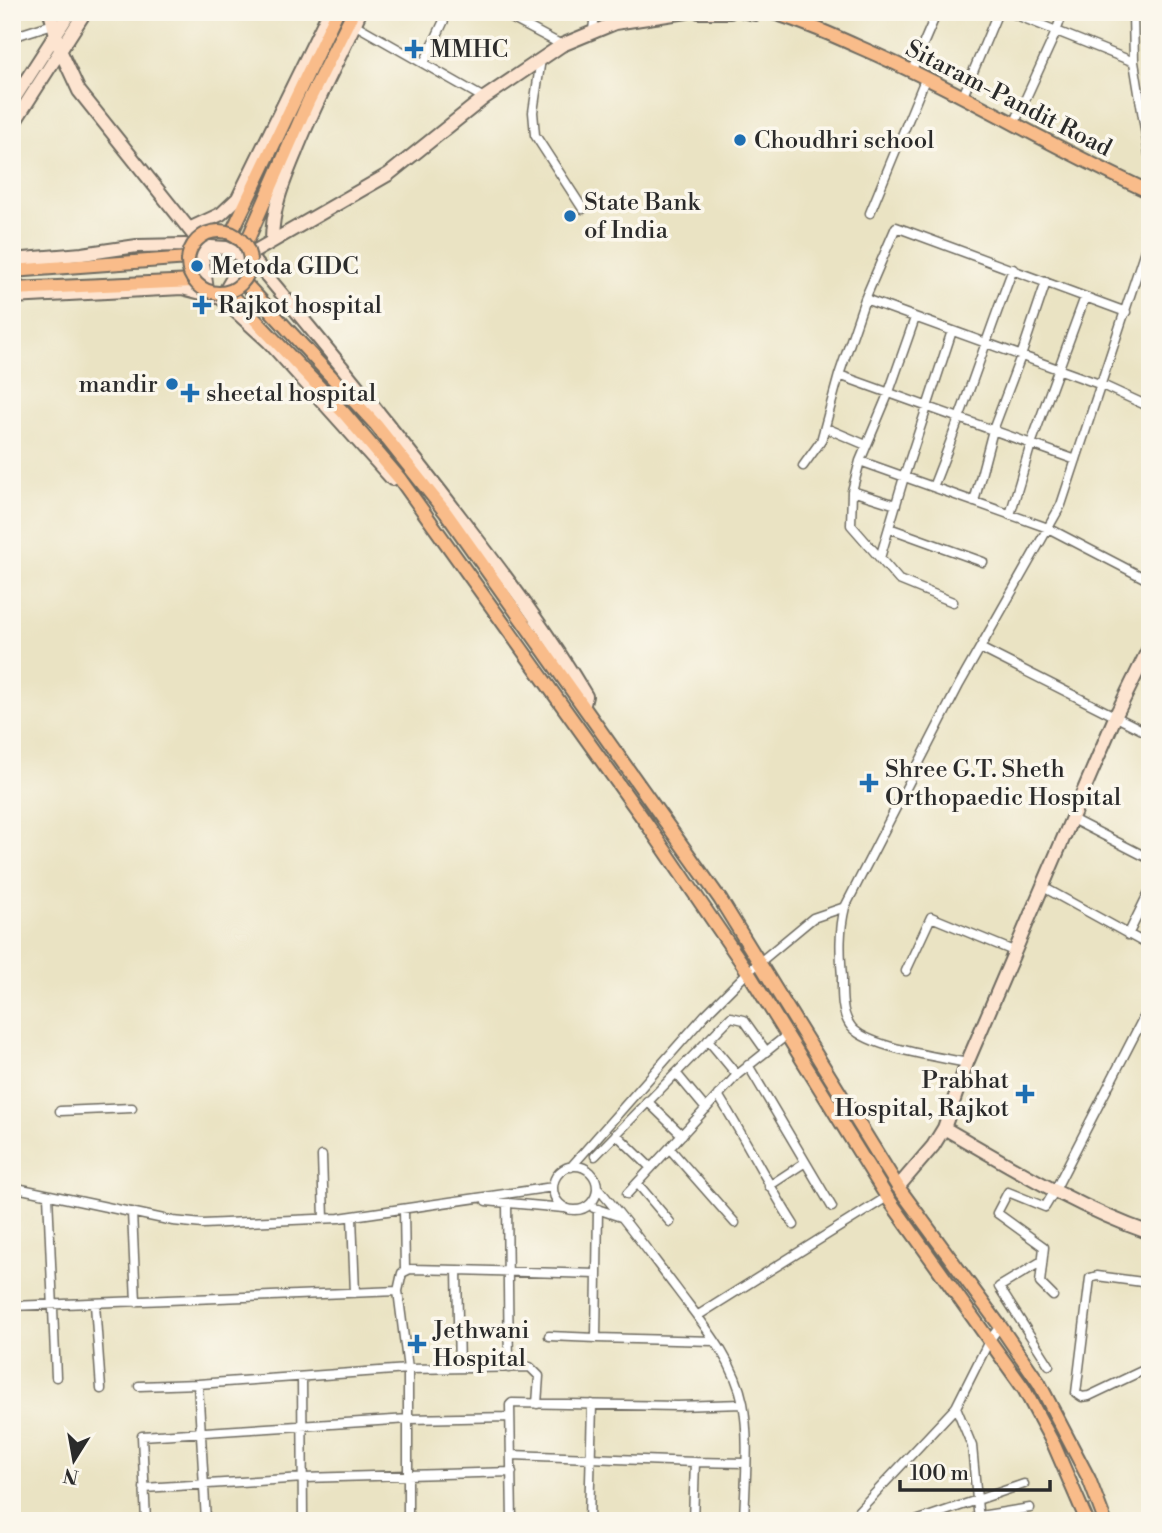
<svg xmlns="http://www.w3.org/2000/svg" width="1162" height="1533" viewBox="0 0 1162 1533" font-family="'Libre Bodoni',serif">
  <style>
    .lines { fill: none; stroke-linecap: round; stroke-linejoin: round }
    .street-casing { stroke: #6e6b60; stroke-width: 11 }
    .secondary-casing { stroke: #6e6b60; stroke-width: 16 }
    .primary-casing { stroke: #6e6b60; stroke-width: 16 }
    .street { stroke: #fff; stroke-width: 8 }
    .secondary { stroke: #fde4d0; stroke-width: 12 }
    .primary { stroke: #f9bc8a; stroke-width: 12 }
    .primary-bridge-casing { stroke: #6e6b60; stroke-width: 16; stroke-linecap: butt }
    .primary-bridge { stroke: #f9bc8a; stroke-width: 12 }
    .poi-dot { fill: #1f6fb2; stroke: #fbf7ec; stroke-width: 2.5 }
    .labels { text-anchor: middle; stroke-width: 7; stroke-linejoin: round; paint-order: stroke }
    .poi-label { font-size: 24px; fill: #2b2b2b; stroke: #fbf7ec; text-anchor: start }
    .street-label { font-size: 24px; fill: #2b2b2b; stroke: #fbf7ec }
  </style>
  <rect width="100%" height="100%" fill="#fbf7ec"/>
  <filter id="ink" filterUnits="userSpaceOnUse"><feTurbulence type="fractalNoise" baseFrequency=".0143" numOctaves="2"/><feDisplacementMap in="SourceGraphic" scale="14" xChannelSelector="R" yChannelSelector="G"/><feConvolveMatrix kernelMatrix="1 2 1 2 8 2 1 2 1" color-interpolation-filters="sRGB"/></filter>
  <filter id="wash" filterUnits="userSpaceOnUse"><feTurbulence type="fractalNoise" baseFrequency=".00686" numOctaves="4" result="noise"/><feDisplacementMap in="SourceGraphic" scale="28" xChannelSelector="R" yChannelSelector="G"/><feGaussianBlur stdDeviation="1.57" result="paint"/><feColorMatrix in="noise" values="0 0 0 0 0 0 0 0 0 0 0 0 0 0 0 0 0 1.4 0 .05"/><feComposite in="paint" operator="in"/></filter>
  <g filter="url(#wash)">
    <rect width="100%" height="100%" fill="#eae3c3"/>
  </g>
  <g filter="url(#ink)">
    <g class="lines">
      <defs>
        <path id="street" d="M 500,12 L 562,45
          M 1009,12 L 1134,62
          M 1133,12 L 1134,62 L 1150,160
          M 354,24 L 484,98
          M 593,31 L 595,12
          M 12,37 L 53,24
          M 541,59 L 533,112 L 535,135 L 583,209
          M 424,63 L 448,12
          M 912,70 L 937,12
          M 963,96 L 998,12
          M 1015,122 L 1056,32 L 1063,12
          M 870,213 L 926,77
          M 865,299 L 839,375 L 1076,460
          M 1126,312 L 896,227 L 865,299 L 1102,385 L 1150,407
          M 915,318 L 889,392 L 860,461 L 852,491 L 851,525 L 899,580 L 953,602
          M 826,428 L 866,445
          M 860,461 L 1048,528 L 1150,581
          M 803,466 L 821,441 L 839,375
          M 933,487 C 962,415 985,342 1013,269
          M 852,491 L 896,505
          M 974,502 L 993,430 L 1021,356 L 1046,282
          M 1010,515 L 1031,444 L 1085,297
          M 889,528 L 983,562
          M 880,558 L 904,477 L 952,331
          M 980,648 L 1150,734
          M 1072,819 L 1150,859
          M 1043,887 L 1150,946
          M 1128,935 L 1150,890
          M 906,971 L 931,917 L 1016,952
          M 708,1040 L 737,1075
          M 967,1063 C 940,1057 863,1047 850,1025 C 841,1012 842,993 842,977 C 840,953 839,931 845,907 L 959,685 L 1061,505 L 1150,235
          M 748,1065 L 832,1207
          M 676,1073 L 706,1109
          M 718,1095 C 745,1138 767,1183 794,1225
          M 647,1101 L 682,1135
          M 60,1111 L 132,1108
          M 616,1134 L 651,1168
          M 670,1149 L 735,1223
          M 322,1156 L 324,1219
          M 595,1156 L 731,1017 L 744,1020 L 766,1051
          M553 1188a22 22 0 1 1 44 0a22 22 0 1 1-44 0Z
          M 571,1167 L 705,1015 L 748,972 L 813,918 L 845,907
          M 637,1183 L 670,1222
          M 769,1186 L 804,1163
          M 12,1187 L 173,1221 L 203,1224 L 339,1218 L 553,1187
          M 597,1187 C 625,1219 650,1254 676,1288 C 702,1323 734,1359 743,1403 C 750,1441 745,1482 744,1521
          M 627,1194 L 737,1075 L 787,1035
          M 48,1195 L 56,1377
          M 486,1201 L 564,1208
          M 507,1204 L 509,1368
          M 594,1208 L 621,1217
          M 404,1209 L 405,1270
          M 598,1209 L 596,1338 L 714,1341
          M 132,1212 L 136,1302
          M 352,1217 L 355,1293
          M 1042,1261 L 999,1287 L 1049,1365
          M 457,1270 L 597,1274
          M 1150,1283 L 1097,1276 L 1090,1278 L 1076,1393 L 1082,1397 L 1089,1396 L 1150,1367
          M 1053,1296 L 1040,1283 L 1044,1247 L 997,1213 L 1008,1192 L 1045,1207 L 1054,1192 L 1150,1005
          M 95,1304 L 101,1389
          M 12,1306 L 398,1291
          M 697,1316 L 887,1197
          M 549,1336 L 596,1338
          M 1145,1369 L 1150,1321
          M 302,1377 L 303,1521
          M 139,1386 L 198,1384
          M 956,1407 L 972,1446 L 979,1521
          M 512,1455 L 695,1462 L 693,1521
          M 695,1462 L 745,1463
          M 144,1488 L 304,1478 L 512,1472
          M 980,1516 L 1030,1508
          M 146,1521 L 142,1436 L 409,1419 L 510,1417
          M 206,1521 L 198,1384 L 408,1369 L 530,1367 L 539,1376 L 537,1404
          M 408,1521 L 408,1369 L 398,1291 L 402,1273 L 410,1269 L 457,1270 L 459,1368
          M 512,1521 L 510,1405 L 512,1403 L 677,1406 L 743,1404
          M 589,1521 L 592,1404
          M 849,1521 L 956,1407 L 989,1341 L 1000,1326
          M 916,1521 L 1024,1484"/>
        <path id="secondary" d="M 50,12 L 60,50 L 79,91 L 193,234 L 201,249 L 208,296
          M 699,12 L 730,12
          M 12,102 L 70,12
          M 12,126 L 85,12
          M 189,229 L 221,214 L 238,198 L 329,12
          M 272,241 C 272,209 283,183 295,154 C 314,105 339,60 360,12
          M 12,260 L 82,254 L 137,246 L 185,245 L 201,249 L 211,247 L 226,248 L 257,264 C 328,349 397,434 464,522 C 507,578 550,635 586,696 L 584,704
          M 12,297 L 182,288 L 221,298 L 268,341 L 392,479
          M 221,298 L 245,257 L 389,174 L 484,98 L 562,45 L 615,23 L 687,12
          M 944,1128 C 1012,1167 1076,1207 1150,1233
          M 898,1187 L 933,1146 L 944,1128 L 967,1063 L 1116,715 L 1150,646"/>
        <path id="primary" d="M 745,12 L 755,14 L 760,12
          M 770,12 C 801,21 830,34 859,47 C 959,90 1051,147 1150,192
          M 231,234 L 337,12
          M 245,246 L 308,102 L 353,12
          M 12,271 L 189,258
          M 243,281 L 376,425 L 446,513 L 720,899 L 898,1187 L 1000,1326 L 1039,1383 L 1089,1479 L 1105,1521
          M 12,289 L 194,281
          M 228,291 L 344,413 L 400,479 L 647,824 L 748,972 L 887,1197 L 1024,1389 L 1054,1445 L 1087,1521"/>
      </defs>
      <use href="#street" class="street-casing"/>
      <use href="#secondary" class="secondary-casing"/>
      <use href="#primary" class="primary-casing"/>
      <use href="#street" class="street"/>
      <use href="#secondary" class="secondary"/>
      <use href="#primary" class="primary"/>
      <defs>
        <path id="primary-bridge" d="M188 262a31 31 0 1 1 62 0a31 31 0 1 1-62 0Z"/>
      </defs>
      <use href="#primary-bridge" class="primary-bridge-casing"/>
      <use href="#primary-bridge" class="primary-bridge"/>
    </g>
  </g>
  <g class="poi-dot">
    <path d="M410.5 38.5h7v7h7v7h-7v7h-7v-7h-7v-7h7z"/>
    <circle cx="740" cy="140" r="7"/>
    <circle cx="570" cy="216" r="7"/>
    <circle cx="197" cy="266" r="7"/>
    <path d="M198.5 294.5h7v7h7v7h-7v7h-7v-7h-7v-7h7z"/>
    <circle cx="172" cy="384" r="7"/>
    <path d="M186.5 382.5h7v7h7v7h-7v7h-7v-7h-7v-7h7z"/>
    <path d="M865.5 772.5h7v7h7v7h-7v7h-7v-7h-7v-7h7z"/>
    <path d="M1021.5 1083.5h7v7h7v7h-7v7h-7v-7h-7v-7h7z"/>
    <path d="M413.5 1333.5h7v7h7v7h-7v7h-7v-7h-7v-7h7z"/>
  </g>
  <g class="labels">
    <g class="poi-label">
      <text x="430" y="57">MMHC</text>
      <text x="754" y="148">Choudhri school</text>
      <text x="584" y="210">State Bank<tspan x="584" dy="28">of India</tspan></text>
      <text x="211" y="274">Metoda GIDC</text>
      <text x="218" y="313">Rajkot hospital</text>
      <text x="158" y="392" text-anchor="end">mandir</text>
      <text x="206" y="401">sheetal hospital</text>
      <text x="885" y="777">Shree G.T. Sheth<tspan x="885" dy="28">Orthopaedic Hospital</tspan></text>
      <text x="1009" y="1088" text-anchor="end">Prabhat<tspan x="1009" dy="28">Hospital, Rajkot</tspan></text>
      <text x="433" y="1338">Jethwani<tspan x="433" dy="28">Hospital</tspan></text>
    </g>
    <g class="street-label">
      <text transform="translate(1009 98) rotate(27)" y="8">Sitaram-Pandit Road</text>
    </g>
  </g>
  <rect width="1162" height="1533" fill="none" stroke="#fbf7ec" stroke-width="42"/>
  <g transform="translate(74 1460) rotate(191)" stroke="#fbf7ec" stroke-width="5" paint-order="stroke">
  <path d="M0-5L12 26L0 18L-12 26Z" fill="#2b2b2b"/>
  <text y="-10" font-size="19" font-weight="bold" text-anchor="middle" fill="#2b2b2b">N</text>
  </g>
  <path d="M900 1480v10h150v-10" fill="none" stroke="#2b2b2b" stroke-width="3.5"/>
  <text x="910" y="1480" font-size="21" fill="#2b2b2b" stroke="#fbf7ec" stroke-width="5" paint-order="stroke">100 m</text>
</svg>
